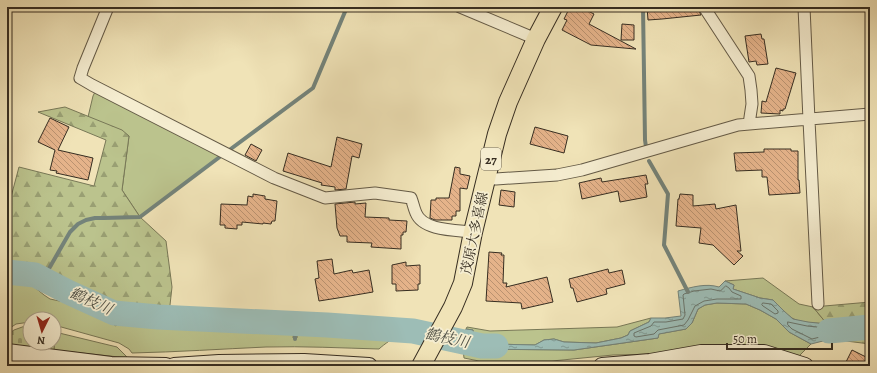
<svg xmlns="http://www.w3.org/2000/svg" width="877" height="373" viewBox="0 0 877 373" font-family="Alegreya,'Noto Serif JP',serif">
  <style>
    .grass { fill: #bbc38d; stroke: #787857 }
    .forest { fill: url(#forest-firs); stroke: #787857 }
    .cemetery { fill: url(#cemetery-stones); stroke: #787857 }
    .water { fill: url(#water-ripples); stroke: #74837a }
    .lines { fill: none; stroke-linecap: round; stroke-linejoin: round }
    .shore { stroke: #6a756c; stroke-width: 1 }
    .stream { stroke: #74837a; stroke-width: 4 }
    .river { stroke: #9dbdb6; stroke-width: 25 }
    .building { fill: url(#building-back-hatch); stroke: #362d21 }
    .street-casing { stroke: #645a46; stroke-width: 13 }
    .secondary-casing { stroke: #362d21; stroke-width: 18 }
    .primary-casing { stroke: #362d21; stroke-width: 20 }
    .street { stroke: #f5edd0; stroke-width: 11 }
    .secondary { stroke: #f5edd0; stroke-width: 16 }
    .primary { stroke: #f0e3b7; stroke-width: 18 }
    .labels { text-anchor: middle; stroke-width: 3.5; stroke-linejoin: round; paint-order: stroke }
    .shield { fill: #f5edd0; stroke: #6f6756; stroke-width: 1 }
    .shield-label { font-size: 13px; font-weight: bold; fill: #362d21 }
    .street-label { font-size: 14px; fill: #362d21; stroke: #f5edd0 }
    .water-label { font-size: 15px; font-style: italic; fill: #505146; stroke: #f5edd0 }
  </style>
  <defs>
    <pattern id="forest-firs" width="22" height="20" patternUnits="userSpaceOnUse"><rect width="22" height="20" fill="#bbc38d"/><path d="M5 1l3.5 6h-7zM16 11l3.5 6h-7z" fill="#999f73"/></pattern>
    <pattern id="cemetery-stones" width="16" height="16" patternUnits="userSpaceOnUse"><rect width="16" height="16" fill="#bbc38d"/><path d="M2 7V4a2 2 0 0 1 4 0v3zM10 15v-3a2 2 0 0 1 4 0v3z" fill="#999f73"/></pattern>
    <pattern id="water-ripples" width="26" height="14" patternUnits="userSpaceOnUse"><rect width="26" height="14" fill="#9dbdb6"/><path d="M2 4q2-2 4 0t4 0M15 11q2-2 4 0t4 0" fill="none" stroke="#819a94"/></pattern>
    <pattern id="building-back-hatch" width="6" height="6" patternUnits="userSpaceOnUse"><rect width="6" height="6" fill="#e5b38a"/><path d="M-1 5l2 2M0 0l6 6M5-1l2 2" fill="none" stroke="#ba9270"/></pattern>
  </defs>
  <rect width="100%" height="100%" fill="#f0e3b7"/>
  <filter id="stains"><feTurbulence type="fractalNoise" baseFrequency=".005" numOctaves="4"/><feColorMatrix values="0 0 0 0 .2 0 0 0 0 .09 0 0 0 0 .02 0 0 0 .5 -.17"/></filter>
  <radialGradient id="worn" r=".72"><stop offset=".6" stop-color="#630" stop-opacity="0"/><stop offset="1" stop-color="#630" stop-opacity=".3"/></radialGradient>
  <path class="grass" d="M 95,92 L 221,156 L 140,217 L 122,190 L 129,136 L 88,117 L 93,96 Z
    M 7,278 L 21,280 L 33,286 L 44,295 L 50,299 L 83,306 L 116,326 L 122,319 L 221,327 L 224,324 L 294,328 L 293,338 L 297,338 L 298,329 L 335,331 L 389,332 L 397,333 C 395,338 384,344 379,349 C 342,348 304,346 266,347 C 222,349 177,352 132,353 L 129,349 L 119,343 L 54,325 L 54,319 L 30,319 L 30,322 L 16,324 L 7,330 Z
    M 763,278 L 799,304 L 813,307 L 827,324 C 818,323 799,323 792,318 C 784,313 779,306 773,300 L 760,298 L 733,289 L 734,285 L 725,281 Z
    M 717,303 L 746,304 L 760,310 L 776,319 L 789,332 L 811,344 L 798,357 L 660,354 L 613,355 L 552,361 L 479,361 L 464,358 L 463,349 L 574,350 L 658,338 L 658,334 L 686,329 L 692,323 L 698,309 L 705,305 Z
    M 651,318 L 649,322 L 630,331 L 628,335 L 621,338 L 596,343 L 564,342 L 554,339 L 544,340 L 535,345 L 492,344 L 481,342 L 473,335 L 473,330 L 466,329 L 467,327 L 490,331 L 617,327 Z
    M 55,332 L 117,347 L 128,358 L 54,350 Z"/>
  <path class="forest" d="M 65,107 L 122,130 L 129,136 L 122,190 L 140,217 L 166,241 L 172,287 L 169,314 L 115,309 L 85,297 L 34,272 L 7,265 L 7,212 L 19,167 L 94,186 L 106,140 L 38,112 Z
    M 870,302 L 870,344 L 830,339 L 863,331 L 862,325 L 827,324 L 813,307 Z
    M 718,358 L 767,362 L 778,366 L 700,366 L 703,359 Z"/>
  <path class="cemetery" d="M 25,326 L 30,326 L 30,343 L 54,343 L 54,332 L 55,332 L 54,350 L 7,345 L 7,335 L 14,330 Z"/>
  <path class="water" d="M 725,281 L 734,285 L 733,289 L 760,298 L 773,300 L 784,311 L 793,319 L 808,322 L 827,324 L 862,325 L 863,331 L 811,344 L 789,332 L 776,319 L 760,310 L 746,304 L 717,303 L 705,305 L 698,309 L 692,323 L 686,329 L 659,334 L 658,338 L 574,350 L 463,349 L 462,338 L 466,329 L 473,330 L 473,335 L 481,342 L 492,344 L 535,345 L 544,340 L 554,339 L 564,342 L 596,343 L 621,338 L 628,335 L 630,331 L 649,322 L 651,318 L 665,318 L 681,316 L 678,291 C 692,287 706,283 719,287 Z"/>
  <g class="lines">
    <path class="shore" d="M 726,286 L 729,288 L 732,292 L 741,296 L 741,299 L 717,299 L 704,301 L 695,306 L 688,320 L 684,325 L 658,330 L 654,334 L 636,337 L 634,336 L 634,333 L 651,326 L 654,322 L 666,322 L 683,319 L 685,315 L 683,295 L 684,294 L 694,291 L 711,289 L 720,291 Z
      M 763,303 L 771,304 L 778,311 L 778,313 L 775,314 L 763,306 L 762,305 Z
      M 788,322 L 807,326 L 827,328 L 839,329 L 841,331 L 840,332 L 812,339 L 792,329 L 788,325 Z"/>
    <path class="stream" d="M 643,7 L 645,140 L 646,147
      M 228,151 L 313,88 L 347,7
      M 649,161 L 668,194 L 664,245 L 688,292
      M 43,279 L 70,232 L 78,224 L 86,220 L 95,218 L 104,218 L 140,217 L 221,156
      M 295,339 L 295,324"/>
    <path class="river" d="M 7,272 L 35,275 L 68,292 L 114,313 L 158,317 L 327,325 L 413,331 L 482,346 L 496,346
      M 829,331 L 870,327"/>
  </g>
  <path class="building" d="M 570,7 L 580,7 L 594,14 L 589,24 L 636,49 L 635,49 L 591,45 L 562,30 L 567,20 L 564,19 Z
    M 647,7 L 697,7 L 701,15 L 662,19 L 648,20 Z
    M 622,24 L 634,25 L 634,40 L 621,40 Z
    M 761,34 L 762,39 L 764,39 L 768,64 L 757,65 L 756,61 L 749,62 L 745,36 Z
    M 776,68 L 796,73 L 785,109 L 783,109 L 783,111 L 780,110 L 780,114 L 761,113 L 762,101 L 766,102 Z
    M 50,118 L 69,127 L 58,150 L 93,158 L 88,180 L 56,173 L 57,171 L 50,170 L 55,150 L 38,142 Z
    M 535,127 L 568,136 L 564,153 L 530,144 Z
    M 337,137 L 362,144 L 359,158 L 352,156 L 346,189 L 335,190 L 335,187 L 321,185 L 322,183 L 283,171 L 288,153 L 331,167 Z
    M 251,144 L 262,150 L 256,161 L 245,155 Z
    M 764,149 L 791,149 L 791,151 L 798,151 L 798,180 L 799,180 L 800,193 L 769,195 L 767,177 L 762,177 L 762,170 L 736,171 L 734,153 L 764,152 Z
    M 455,167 L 460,168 L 460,174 L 470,176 L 467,189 L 460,188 L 460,211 L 456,211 L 456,216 L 452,216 L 452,220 L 435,220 L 430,218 L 431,200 L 436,200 L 436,198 L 449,198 Z
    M 646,175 L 648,184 L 645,184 L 647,197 L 620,202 L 618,191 L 582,199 L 579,183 L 601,178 L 602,182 Z
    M 501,190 L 515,192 L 514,207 L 499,205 Z
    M 253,194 L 265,196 L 265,199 L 277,201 L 275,221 L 272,221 L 271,224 L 263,223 L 263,224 L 242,222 L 242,225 L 237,225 L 237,229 L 225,228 L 225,225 L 220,225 L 221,204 L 247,205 L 248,196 L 253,197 Z
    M 680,194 L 693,195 L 693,206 L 715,204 L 716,209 L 736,205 L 741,251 L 737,251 L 743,256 L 734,265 L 713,245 L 699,243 L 701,228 L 676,226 L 678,199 L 679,199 Z
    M 355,202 L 355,204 L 366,203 L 365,217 L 389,218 L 389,220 L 407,221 L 406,232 L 403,232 L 403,235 L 401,235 L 401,249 L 371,247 L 372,243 L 347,242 L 347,236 L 340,236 L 337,228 L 335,204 Z
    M 489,252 L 502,253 L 501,255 L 504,255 L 503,283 L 507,283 L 506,287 L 547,277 L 553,302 L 522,309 L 521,303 L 486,301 Z
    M 332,259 L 334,274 L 352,270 L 353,273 L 369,270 L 373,292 L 344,297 L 319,301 L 315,279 L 319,278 L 317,261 Z
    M 406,262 L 406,266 L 420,265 L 420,284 L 418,284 L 418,290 L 396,291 L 396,284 L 392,284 L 392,265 Z
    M 608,269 L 609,273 L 622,270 L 625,284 L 606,289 L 607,294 L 577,302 L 573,288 L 571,288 L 569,279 Z
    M 852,350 L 870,359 L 870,366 L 844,366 Z"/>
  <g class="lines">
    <defs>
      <path id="street" d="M 108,7 L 83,68 L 80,78 L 92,85 L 274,178 L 325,198 L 375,193 L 411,198 C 413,203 414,209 416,213 C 423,231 456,230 473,232
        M 460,7 L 536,39
        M 704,7 L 749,76 L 751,90 L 752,104 L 749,124
        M 804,7 L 809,120 L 818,304
        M 486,178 L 496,179 L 557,175 L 582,170 L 738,125 L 870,114"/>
      <path id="secondary" d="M 7,352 L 111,365 L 166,366
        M 174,366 L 219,363 L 304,362 L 369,366
        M 602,366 L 650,362 L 701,353 L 764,353 L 805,366"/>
      <path id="primary" d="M 421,366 L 453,307 L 463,283 L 473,232 L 497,134 L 508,102 L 536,39 L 553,7"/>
    </defs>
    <use href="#street" class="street-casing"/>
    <use href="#secondary" class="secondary-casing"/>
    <use href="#primary" class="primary-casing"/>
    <use href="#street" class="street"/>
    <use href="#secondary" class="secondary"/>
    <use href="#primary" class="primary"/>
  </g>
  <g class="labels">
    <rect class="shield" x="481" y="148" width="20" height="22" rx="3"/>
    <g class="shield-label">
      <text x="491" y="164">27</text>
    </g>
    <g class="street-label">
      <text transform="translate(474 233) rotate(-78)" y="5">茂原大多喜線</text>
    </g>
    <g class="water-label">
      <text transform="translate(91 301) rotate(24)" y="5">鶴枝川</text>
      <text transform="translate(447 338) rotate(12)" y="5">鶴枝川</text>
    </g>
  </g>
  <rect width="877" height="373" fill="none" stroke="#f0e3b7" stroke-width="24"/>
  <rect x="8" y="8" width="861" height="357" fill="none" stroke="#362d21" stroke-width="2"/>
  <rect x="12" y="12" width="853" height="349" fill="none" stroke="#362d21"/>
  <g transform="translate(42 331) rotate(185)"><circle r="19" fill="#f5edd0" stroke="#a9a08a"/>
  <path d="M0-3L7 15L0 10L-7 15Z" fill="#8f2418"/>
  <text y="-6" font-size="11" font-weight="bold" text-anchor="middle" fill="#362d21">N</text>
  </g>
  <path d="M727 343v6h105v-6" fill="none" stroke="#362d21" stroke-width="2"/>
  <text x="733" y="343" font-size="12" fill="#362d21" stroke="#f5edd0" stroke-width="3" paint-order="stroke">50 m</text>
  <rect width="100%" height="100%" filter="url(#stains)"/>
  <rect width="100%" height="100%" fill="url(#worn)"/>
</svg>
